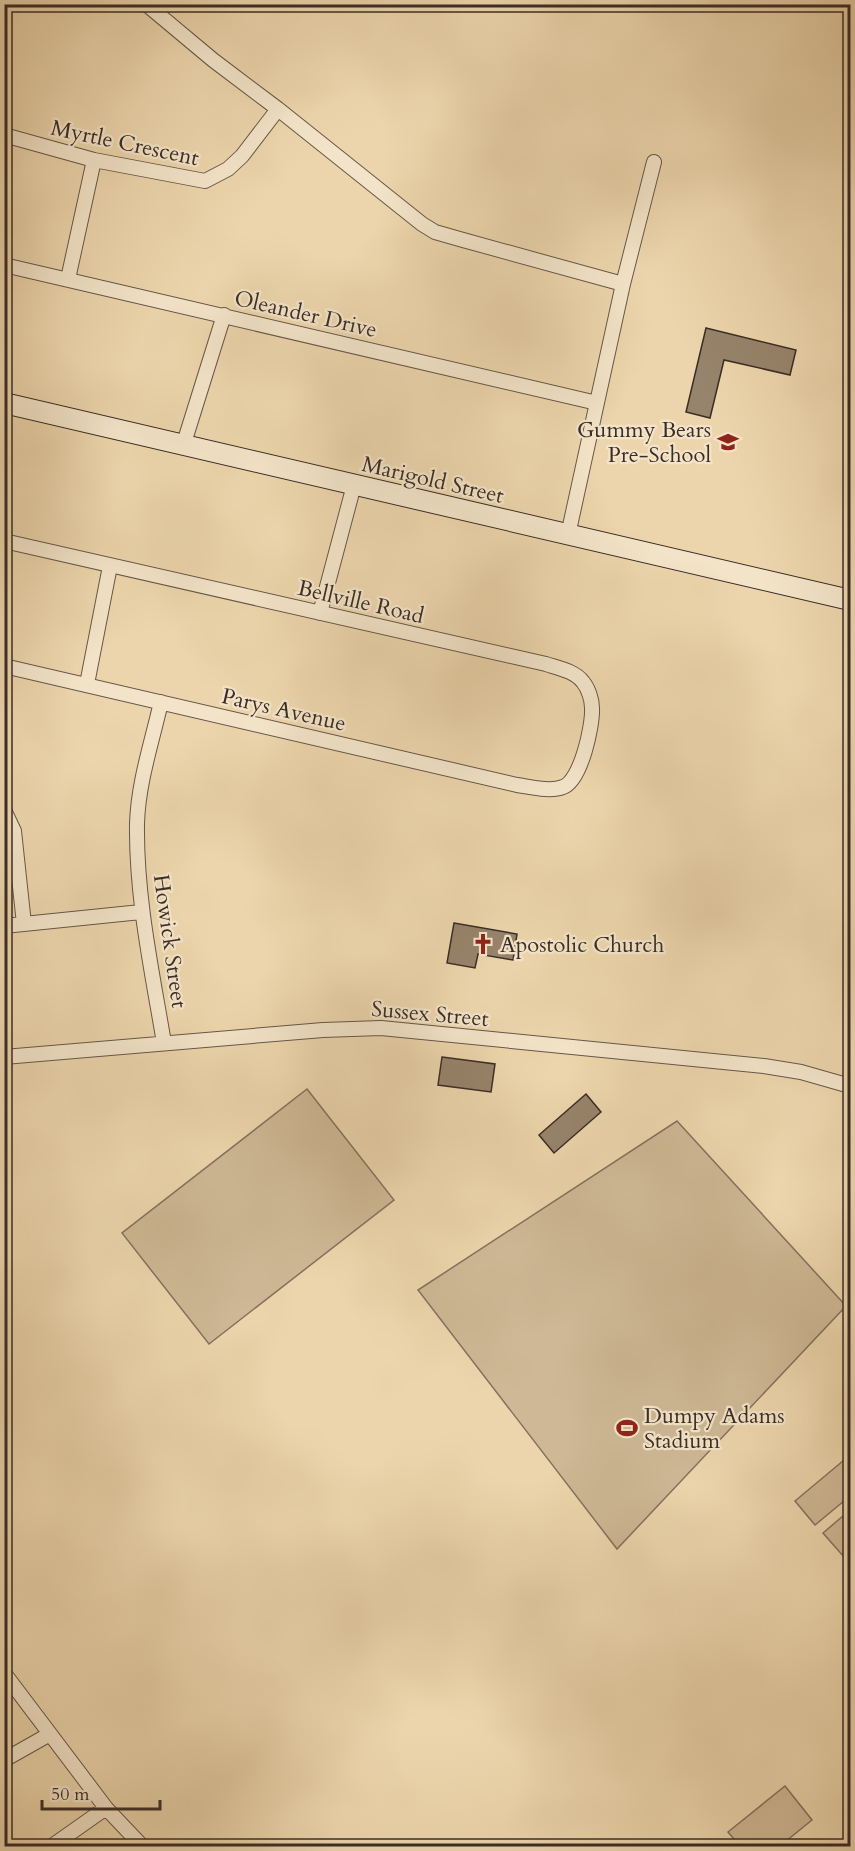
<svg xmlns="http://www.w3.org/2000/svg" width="855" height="1851" viewBox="0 0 855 1851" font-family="Cardo,serif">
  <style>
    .green { fill: #ceb895; stroke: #84725e; stroke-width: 1.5 }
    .building { fill: #97846c; stroke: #3b2d26; stroke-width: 1.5 }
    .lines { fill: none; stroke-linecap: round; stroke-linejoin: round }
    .street-casing { stroke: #675748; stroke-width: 16 }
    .secondary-casing { stroke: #3b2d26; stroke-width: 22 }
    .street { stroke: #f3e4c9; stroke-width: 14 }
    .secondary { stroke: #f3e4c9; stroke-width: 20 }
    .labels { text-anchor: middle; stroke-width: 4.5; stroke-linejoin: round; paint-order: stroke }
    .street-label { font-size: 22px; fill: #3b2d26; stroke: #f3e4c9 }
    .poi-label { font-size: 22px; fill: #3b2d26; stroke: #f3e4c9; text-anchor: start }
  </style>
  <rect width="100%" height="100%" fill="#ecd5ac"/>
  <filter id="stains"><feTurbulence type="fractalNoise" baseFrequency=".00333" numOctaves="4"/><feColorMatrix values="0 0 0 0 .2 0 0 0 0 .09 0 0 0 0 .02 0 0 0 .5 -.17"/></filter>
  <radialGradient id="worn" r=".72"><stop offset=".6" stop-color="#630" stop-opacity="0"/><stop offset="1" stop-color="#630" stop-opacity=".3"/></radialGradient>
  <path class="green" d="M 307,1089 L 394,1200 L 209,1344 L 122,1233 Z
    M 677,1121 L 846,1306 L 617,1549 L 418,1290 Z
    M 850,1455 L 850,1496 L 815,1525 L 795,1501 Z
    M 850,1510 L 850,1551 L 844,1557 L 823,1533 Z
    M 785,1786 L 812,1820 L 780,1846 L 740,1846 L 728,1832 Z"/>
  <path class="building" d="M 706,328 L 796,350 L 790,375 L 724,360 L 710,418 L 686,412 Z
    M 454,923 L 517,934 L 513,960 L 478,954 L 475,968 L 447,963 Z
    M 442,1057 L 495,1064 L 491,1092 L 438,1085 Z
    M 586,1094 L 601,1112 L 554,1153 L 539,1135 Z"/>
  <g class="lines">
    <defs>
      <path id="street" d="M 146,4 L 213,60 L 278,109 L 422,224 L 435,232 L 463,240 L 623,284
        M 4,135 L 94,160 L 205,181 L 228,169 L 242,156 L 278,109
        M 4,265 L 597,403
        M 68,279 L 94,160
        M 184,443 L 224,315
        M 568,535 L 623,284 L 654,162
        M 4,541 L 546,664 C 558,668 575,671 583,682 C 588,688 592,699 592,708 C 593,725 581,781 563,787 C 550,792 531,787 517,785 L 4,666
        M 320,613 L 354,485
        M 87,684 L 110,566
        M 161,702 C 152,742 138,783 137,824 C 136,898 152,971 164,1043
        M 4,810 L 14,831 L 24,924
        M 4,926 L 141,912
        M 4,1057 L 323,1030 L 381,1028 L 764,1066 L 801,1072 L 850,1086
        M 4,1673 L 106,1808 L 142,1846
        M 4,1760 L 50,1734
        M 52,1846 L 106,1808"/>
      <path id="secondary" d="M 4,403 L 850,600"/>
    </defs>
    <use href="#street" class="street-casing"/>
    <use href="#secondary" class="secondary-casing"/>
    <use href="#street" class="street"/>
    <use href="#secondary" class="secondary"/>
  </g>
  <defs>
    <symbol id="school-bare" viewBox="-9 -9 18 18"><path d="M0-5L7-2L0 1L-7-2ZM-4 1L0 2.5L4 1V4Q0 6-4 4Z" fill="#8f2418" stroke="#f3e4c9" stroke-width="2.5" paint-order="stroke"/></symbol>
    <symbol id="church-bare" viewBox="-9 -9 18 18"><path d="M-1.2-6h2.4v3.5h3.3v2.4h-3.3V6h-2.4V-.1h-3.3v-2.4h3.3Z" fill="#8f2418" stroke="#f3e4c9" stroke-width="2.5" paint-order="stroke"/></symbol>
    <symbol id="stadium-bare" viewBox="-9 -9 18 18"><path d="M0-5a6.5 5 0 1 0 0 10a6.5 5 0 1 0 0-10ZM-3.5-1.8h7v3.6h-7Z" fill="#8f2418" stroke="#f3e4c9" stroke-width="2.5" paint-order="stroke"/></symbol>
  </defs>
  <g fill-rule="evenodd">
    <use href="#school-bare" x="713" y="427" width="30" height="30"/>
    <use href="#church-bare" x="468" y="929" width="30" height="30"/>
    <use href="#stadium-bare" x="612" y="1413" width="30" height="30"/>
  </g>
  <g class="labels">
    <g class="street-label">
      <text transform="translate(125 142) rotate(12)" y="8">Myrtle Crescent</text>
      <text transform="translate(306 313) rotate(13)" y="8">Oleander Drive</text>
      <text transform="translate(433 479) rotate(13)" y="8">Marigold Street</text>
      <text transform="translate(361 601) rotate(13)" y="8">Bellville Road</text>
      <text transform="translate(284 709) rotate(13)" y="8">Parys Avenue</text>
      <text transform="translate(171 941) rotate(82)" y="8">Howick Street</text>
      <text transform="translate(430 1013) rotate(5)" y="8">Sussex Street</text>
    </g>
    <g class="poi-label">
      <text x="711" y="437" text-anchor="end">Gummy Bears<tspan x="711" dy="25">Pre-School</tspan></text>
      <text x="500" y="952">Apostolic Church</text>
      <text x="644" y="1423">Dumpy Adams<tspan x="644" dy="25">Stadium</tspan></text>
    </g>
  </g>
  <rect width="855" height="1851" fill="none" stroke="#ecd5ac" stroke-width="24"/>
  <rect x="6" y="6" width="843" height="1839" fill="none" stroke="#3b2d26" stroke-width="3"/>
  <rect x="12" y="12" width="831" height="1827" fill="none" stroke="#3b2d26" stroke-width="1.5"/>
  <path d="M42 1800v9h118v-9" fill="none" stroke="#3b2d26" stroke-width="3"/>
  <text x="51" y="1800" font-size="18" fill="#3b2d26" stroke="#f3e4c9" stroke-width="4.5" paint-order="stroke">50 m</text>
  <rect width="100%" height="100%" filter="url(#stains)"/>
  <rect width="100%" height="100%" fill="url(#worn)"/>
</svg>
